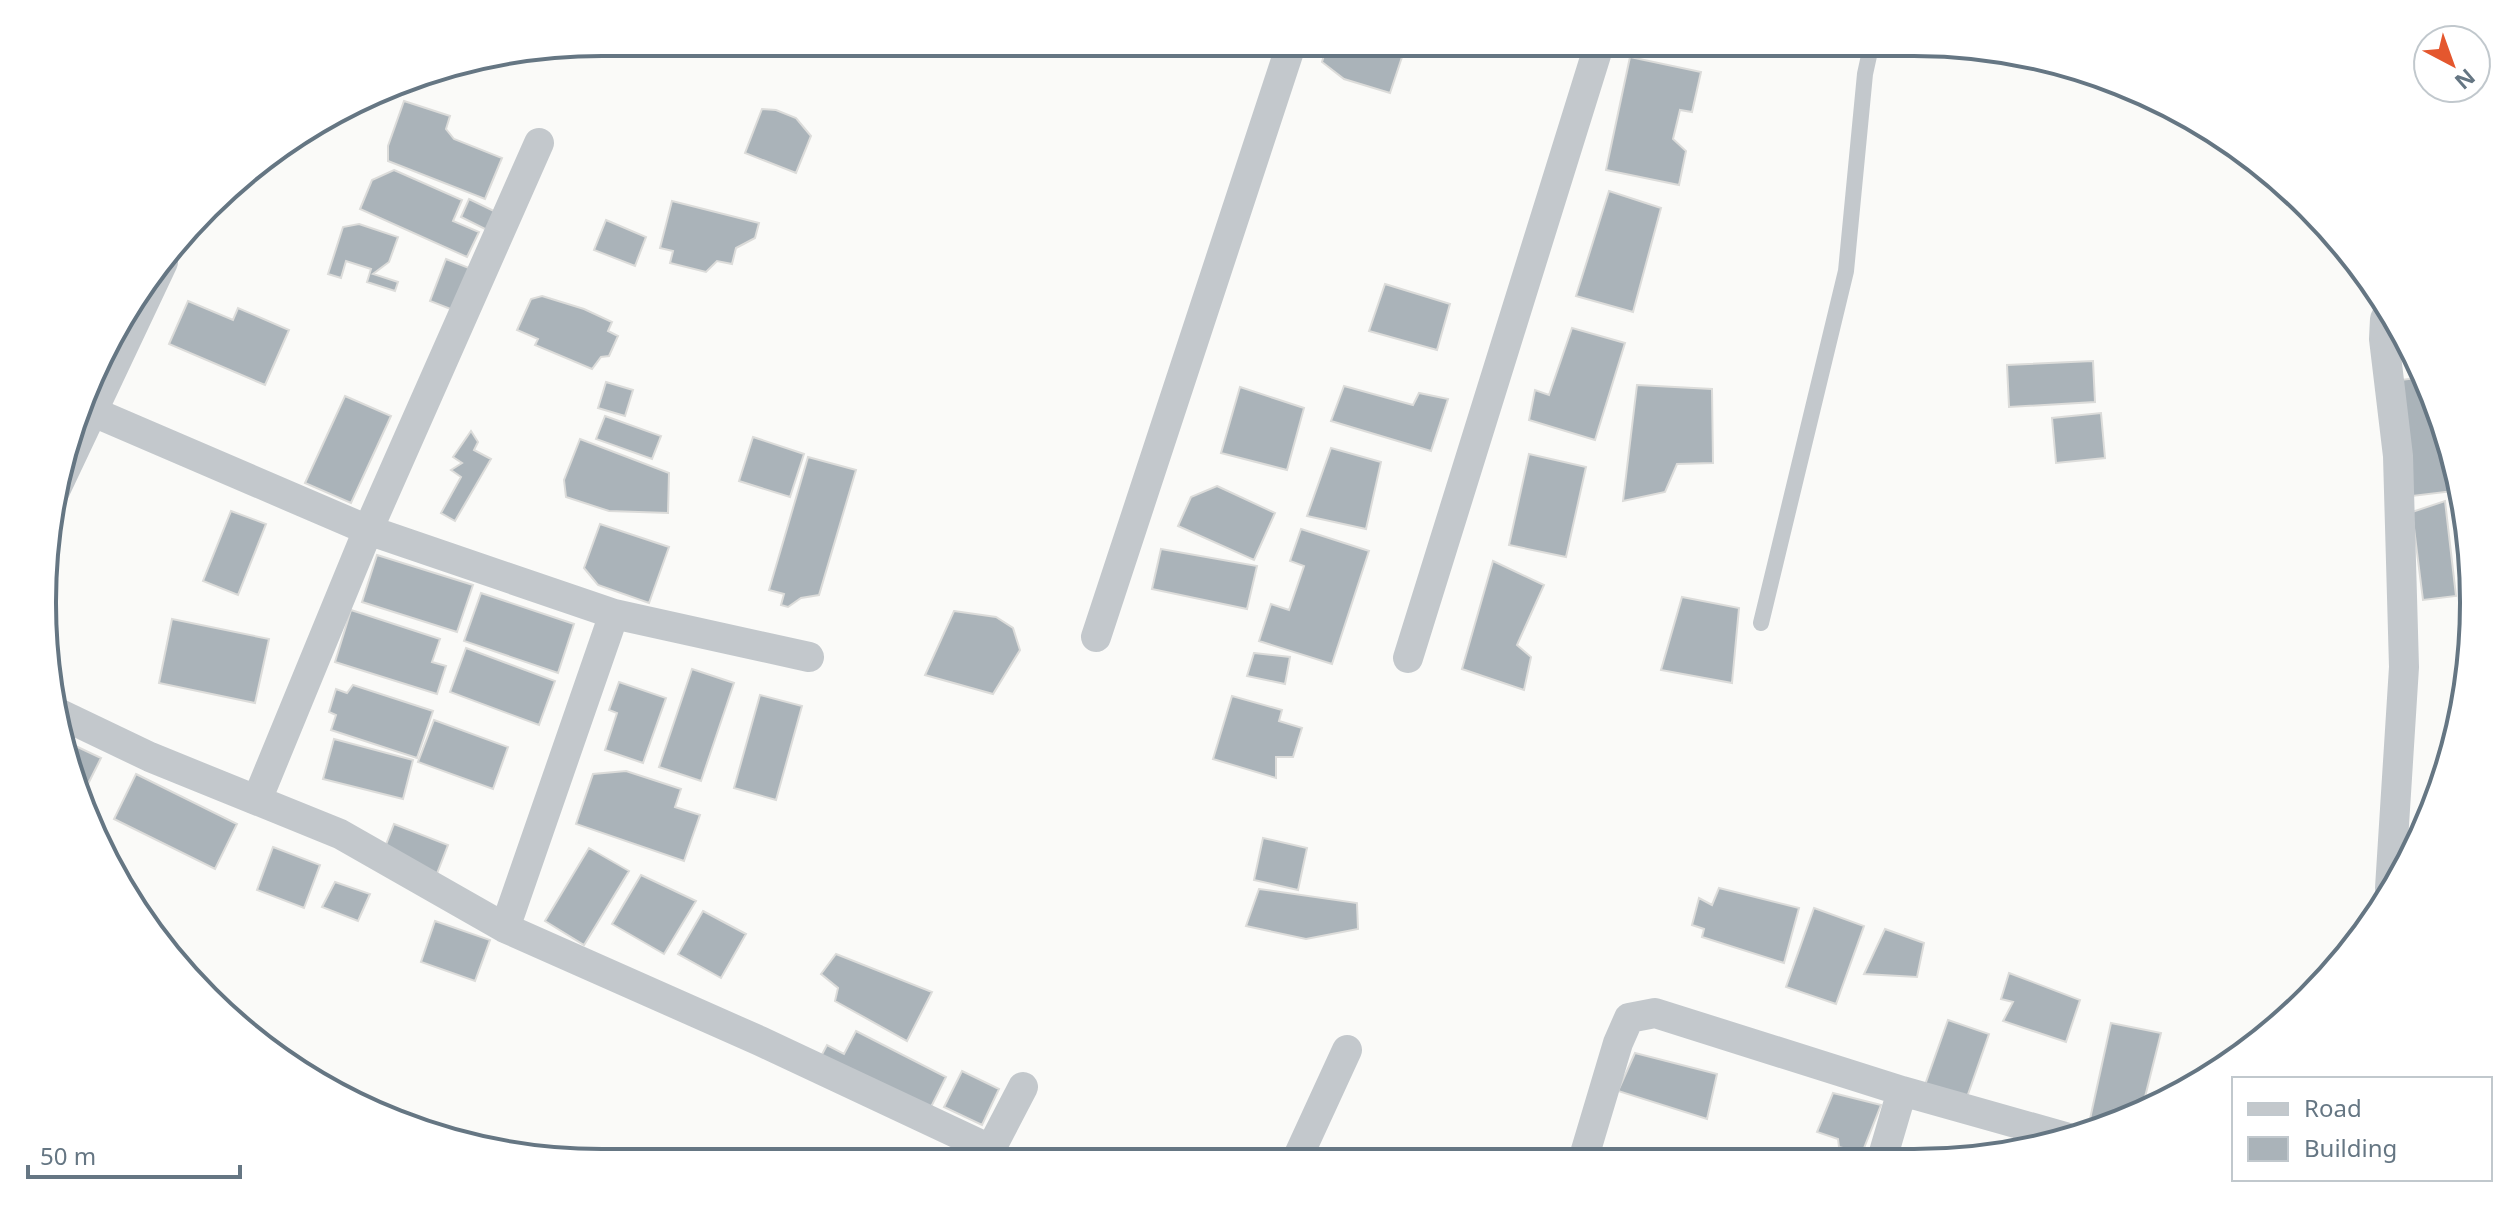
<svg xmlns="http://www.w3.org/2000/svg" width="2516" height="1205" viewBox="0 0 2516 1205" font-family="'Noto Sans',sans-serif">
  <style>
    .building { fill: #aab3b9; stroke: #dcdcda; stroke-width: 2 }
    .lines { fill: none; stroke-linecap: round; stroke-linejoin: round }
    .lane { stroke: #c3c8cc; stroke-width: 16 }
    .street { stroke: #c3c8cc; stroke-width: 30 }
    .rim { fill: none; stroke: #657683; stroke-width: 4 }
  </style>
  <rect width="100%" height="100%" fill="#fafaf8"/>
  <path class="building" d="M 1328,42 L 1407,42 L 1390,93 L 1344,79 L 1322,62 Z
    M 1680,42 L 1709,42 L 1708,47 Z
    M 1630,57 L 1701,72 L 1692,112 L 1680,110 L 1673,139 L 1686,151 L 1679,185 L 1606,170 Z
    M 404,101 L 450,116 L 446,129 L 454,139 L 502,158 L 485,199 L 388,161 L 388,146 Z
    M 762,109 L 776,110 L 796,118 L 811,136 L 796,173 L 745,153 Z
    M 394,170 L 462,200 L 453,221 L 479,232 L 467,257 L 360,209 L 372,180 Z
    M 1609,191 L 1661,208 L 1633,312 L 1576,296 Z
    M 469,199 L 496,212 L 487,230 L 461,217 Z
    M 672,201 L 759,223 L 755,238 L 736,248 L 732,264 L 717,261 L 706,272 L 670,263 L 673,251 L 660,248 Z
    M 606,220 L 646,237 L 635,266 L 594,250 Z
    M 359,224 L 398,237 L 389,262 L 373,274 L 398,282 L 395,291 L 367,282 L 371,269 L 346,261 L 341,278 L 328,274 L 343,227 Z
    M 446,259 L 469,268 L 453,310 L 430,301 Z
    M 1385,284 L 1450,304 L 1437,350 L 1369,331 Z
    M 542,296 L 584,309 L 612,322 L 608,331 L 618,336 L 609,356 L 601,357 L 592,369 L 535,345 L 538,339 L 517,330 L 531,299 Z
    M 188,301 L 233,320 L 238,308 L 289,330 L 265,385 L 169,344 Z
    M 1572,328 L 1625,343 L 1595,440 L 1529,420 L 1535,390 L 1549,395 Z
    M 2093,361 L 2095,402 L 2009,407 L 2007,365 Z
    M 2425,377 L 2432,388 L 2462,490 L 2404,497 L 2392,381 Z
    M 606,382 L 633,390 L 625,416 L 598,408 Z
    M 1637,385 L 1712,389 L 1713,463 L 1677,464 L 1665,492 L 1623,501 Z
    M 1344,386 L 1413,405 L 1419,393 L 1448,399 L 1431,451 L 1331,421 Z
    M 1240,387 L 1304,408 L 1287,470 L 1221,453 Z
    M 345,396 L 391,416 L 351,503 L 305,483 Z
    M 2101,413 L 2105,458 L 2056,463 L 2052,418 Z
    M 605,416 L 661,436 L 652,459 L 596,439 Z
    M 471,431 L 478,442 L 474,450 L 491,459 L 455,521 L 441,513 L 461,477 L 451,470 L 462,463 L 453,457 Z
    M 753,437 L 804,454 L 790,497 L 739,481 Z
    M 580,439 L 669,473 L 668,513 L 609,511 L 566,497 L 564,480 Z
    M 1331,448 L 1381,462 L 1366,529 L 1307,516 Z
    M 1529,454 L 1586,467 L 1566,557 L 1509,545 Z
    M 808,457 L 856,470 L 819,595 L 801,598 L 788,607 L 781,605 L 784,594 L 769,590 Z
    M 1217,486 L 1275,513 L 1254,560 L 1178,526 L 1191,497 Z
    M 2445,501 L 2456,596 L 2423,600 L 2412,512 Z
    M 231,511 L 266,524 L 238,595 L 203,581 Z
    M 600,524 L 669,547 L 649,603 L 598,585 L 584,568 Z
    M 1301,529 L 1369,551 L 1332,664 L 1259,641 L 1271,604 L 1289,610 L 1304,566 L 1290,561 Z
    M 1161,549 L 1257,566 L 1247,609 L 1152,589 Z
    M 377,555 L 473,585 L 457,632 L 362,602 Z
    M 1493,561 L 1544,585 L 1517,645 L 1531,657 L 1524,690 L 1462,669 Z
    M 481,593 L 574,624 L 558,673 L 464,641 Z
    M 1682,597 L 1739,608 L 1732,683 L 1661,670 Z
    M 351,610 L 440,639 L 432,662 L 446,666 L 437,694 L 335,662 Z
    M 954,611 L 996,617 L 1013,628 L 1020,650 L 993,694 L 925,675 Z
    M 172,619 L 269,639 L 255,703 L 159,683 Z
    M 466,648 L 555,681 L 539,725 L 450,692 Z
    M 1254,653 L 1290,657 L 1285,684 L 1247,676 Z
    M 692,669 L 734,683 L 701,781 L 659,767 Z
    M 619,682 L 666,698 L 643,763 L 605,750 L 617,713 L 609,710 Z
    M 353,685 L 433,711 L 417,758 L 331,730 L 336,715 L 329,712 L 336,689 L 347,693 Z
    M 760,695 L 802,706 L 776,800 L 734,788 Z
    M 1232,696 L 1282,710 L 1279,721 L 1302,728 L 1293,757 L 1276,757 L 1276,778 L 1213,759 Z
    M 434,720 L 508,747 L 493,789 L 418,762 Z
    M 334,739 L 413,760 L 403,799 L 323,779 Z
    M 67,742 L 101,758 L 83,794 Z
    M 626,771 L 681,789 L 675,807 L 700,815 L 684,861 L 576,824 L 593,774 Z
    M 136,774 L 237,824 L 215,869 L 114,819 Z
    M 394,824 L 448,845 L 436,876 L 382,855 Z
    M 1263,838 L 1307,848 L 1298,890 L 1254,880 Z
    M 273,847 L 320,865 L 304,908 L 257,890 Z
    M 589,848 L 629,871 L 584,945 L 545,921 Z
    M 641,875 L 696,901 L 664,954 L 612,924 Z
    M 335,882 L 370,894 L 358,921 L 322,907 Z
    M 1719,888 L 1799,908 L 1784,963 L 1702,937 L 1704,929 L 1692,925 L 1699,898 L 1712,905 Z
    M 1259,889 L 1357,903 L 1358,929 L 1306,939 L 1246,926 Z
    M 1814,908 L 1864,926 L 1836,1004 L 1786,987 Z
    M 703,911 L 746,934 L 721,978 L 678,954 Z
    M 435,921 L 490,940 L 475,981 L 421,962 Z
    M 1885,929 L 1924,943 L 1917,977 L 1864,974 Z
    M 836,954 L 932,992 L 907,1041 L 835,1001 L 838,988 L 821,974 Z
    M 2009,973 L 2080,1000 L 2066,1042 L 2003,1021 L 2013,1002 L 2001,999 Z
    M 1948,1020 L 1989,1034 L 1966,1100 L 1925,1085 Z
    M 2111,1023 L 2161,1033 L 2141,1113 L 2127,1121 L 2116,1118 L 2112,1125 L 2090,1119 Z
    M 856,1031 L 946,1077 L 927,1115 L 819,1060 L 827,1045 L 844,1054 Z
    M 1635,1053 L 1717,1074 L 1707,1119 L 1618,1091 Z
    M 962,1071 L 999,1089 L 982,1125 L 944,1107 Z
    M 1833,1093 L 1881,1105 L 1862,1153 L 1839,1147 L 1838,1139 L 1817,1132 Z
    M 1613,1152 L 1634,1159 L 1610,1159 Z"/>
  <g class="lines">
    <path class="lane" d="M 1761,623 L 1846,271 L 1865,74 L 1872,42"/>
    <path class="street" d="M 91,411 L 368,530 L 614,614 L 809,657
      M 53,495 L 163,262
      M 1096,637 L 1292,42
      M 1408,658 L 1600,42
      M 58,713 L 150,757 L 340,834 L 505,928 L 760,1041 L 990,1149
      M 257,800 L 368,530 L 539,143
      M 2390,888 L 2404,667 L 2398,456 L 2384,339 L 2385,319 L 2390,311
      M 505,928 L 614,614
      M 1882,1159 L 1902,1091
      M 1583,1160 L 1618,1043 L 1629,1018 L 1655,1013 L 1902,1091 L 2065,1137
      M 1296,1161 L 1347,1050
      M 984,1162 L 1023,1087"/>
  </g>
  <path d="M0 0H2516V1205H0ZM602 56H1914A546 546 0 0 1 2460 602V603A546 546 0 0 1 1914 1149H602A546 546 0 0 1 56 603V602A546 546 0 0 1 602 56Z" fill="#fff" fill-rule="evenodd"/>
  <path class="rim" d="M602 56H1914A546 546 0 0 1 2460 602V603A546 546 0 0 1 1914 1149H602A546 546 0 0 1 56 603V602A546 546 0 0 1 602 56Z"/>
  <rect x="2232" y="1077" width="260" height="104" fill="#ffffff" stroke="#c1c8cd" stroke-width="2"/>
  <rect x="2248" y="1103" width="40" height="12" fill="#c3c8cc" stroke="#c1c8cd" stroke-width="2"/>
  <text x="2304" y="1117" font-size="24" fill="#657683">Road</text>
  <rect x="2248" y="1137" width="40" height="24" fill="#aab3b9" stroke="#c1c8cd" stroke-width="2"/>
  <text x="2304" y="1157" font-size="24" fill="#657683">Building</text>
  <g transform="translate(2452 64) rotate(139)"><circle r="38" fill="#ffffff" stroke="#c1c8cd" stroke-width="2"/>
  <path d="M0-6L14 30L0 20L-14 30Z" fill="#e4572e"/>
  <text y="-12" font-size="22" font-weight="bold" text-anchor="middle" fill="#657683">N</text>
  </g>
  <path d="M28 1165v12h212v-12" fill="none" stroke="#657683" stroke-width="4"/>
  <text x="40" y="1165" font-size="24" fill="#657683" stroke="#ffffff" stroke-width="6" paint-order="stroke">50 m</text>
</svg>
